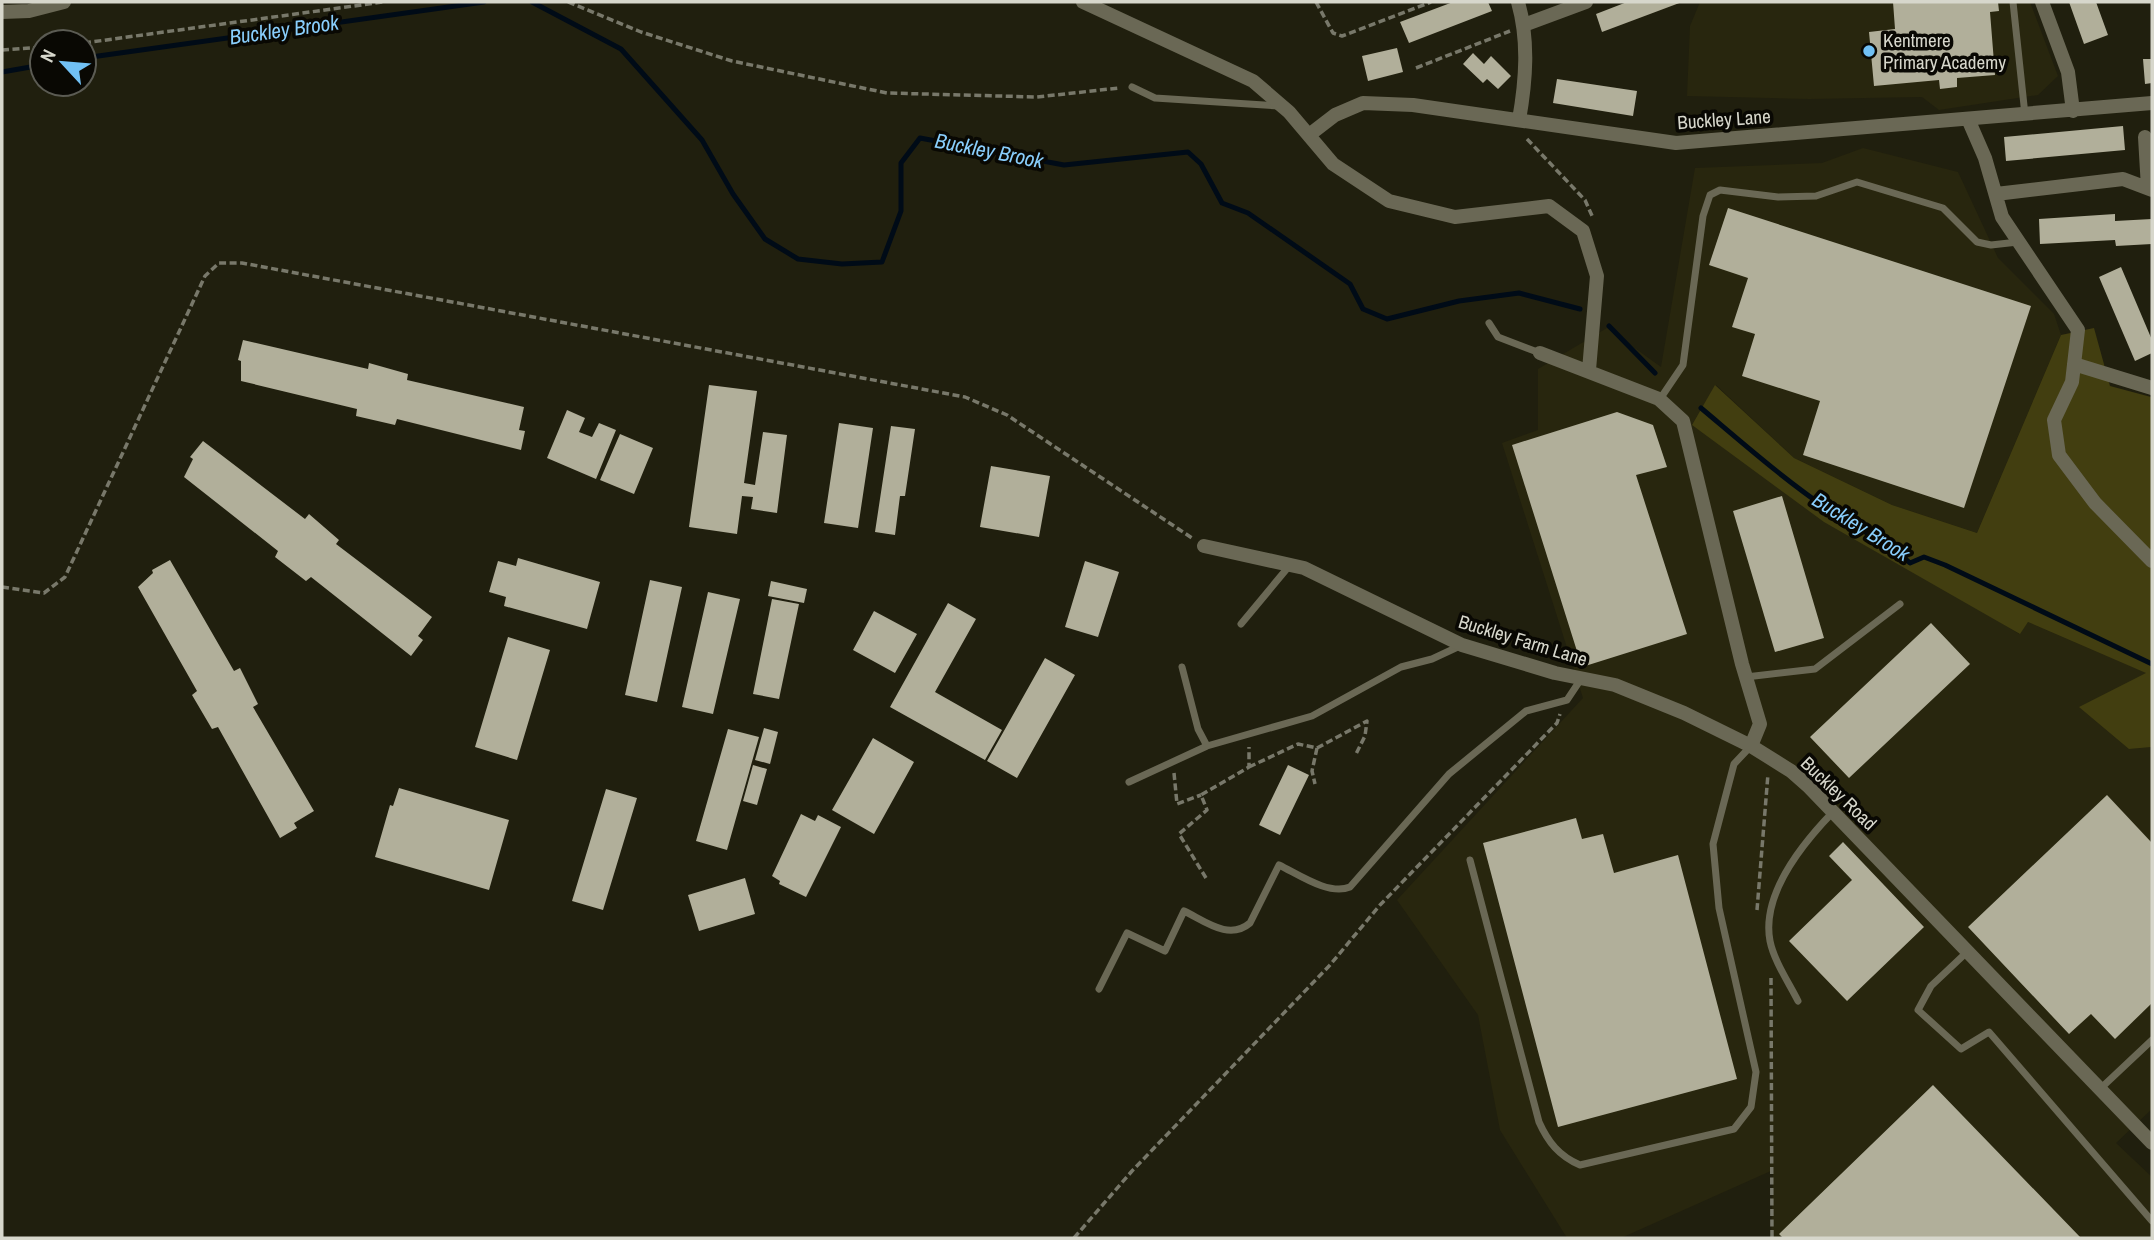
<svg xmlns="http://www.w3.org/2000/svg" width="2154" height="1240" viewBox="0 0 2154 1240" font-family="'Archivo Narrow',sans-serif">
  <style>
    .built { fill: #28260e }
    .green { fill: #423e10 }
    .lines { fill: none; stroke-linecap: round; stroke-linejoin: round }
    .stream { stroke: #000b17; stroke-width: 5 }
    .building { fill: #b1af9a }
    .path { stroke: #78786a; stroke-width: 3.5; stroke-dasharray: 7 3.5; stroke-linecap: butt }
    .service { stroke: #6a6855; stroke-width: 7 }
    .minor { stroke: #6a6855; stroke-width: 14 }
    .poi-dot { fill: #71c1f5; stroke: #090803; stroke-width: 2.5 }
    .labels { text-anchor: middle; stroke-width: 7; stroke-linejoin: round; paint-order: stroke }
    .poi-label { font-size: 19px; fill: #d7d7cc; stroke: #090803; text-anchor: start }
    .street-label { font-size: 19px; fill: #d7d7cc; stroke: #090803 }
    .water-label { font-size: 21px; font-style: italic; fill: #89cefc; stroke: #090803 }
  </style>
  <rect width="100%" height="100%" fill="#201f0e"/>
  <path class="built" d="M 1700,2 L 2030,2 L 2058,76 L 2038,95 L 1939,110 L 1922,97 L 1809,99 L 1687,96 L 1690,26 Z
    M 1863,148 L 1958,172 L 1998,258 L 2054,314 L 2061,335 L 1977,533 L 1892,505 L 1794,458 L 1716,385 L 1692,425 L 2019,634 L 2028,622 L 2147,673 L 2129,749 L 2152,747 L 2152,1109 L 2116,1143 L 2152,1177 L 2152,1238 L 1771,1238 L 1773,1170 L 1621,1238 L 1567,1238 L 1500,1130 L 1478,1015 L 1397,900 L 1583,698 L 1502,443 L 1538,430 L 1538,369 L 1607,328 L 1661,367 L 1695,168 L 1822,163 Z"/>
  <path class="green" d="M 2094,328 L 2110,386 L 2151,397 L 2152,400 L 2152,747 L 2129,749 L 2079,707 L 2146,673 L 2028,622 L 2020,634 L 1824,522 L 1692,425 L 1715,385 L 1794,458 L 1892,505 L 1977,533 L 2061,335 Z"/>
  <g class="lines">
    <path class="stream" d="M 532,2 L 621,49 L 702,140 L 733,194 L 765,239 L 798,259 L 842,264 L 882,262 L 901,211 L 901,163 L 920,138 L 1064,165 L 1188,152 L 1201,164 L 1222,203 L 1248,213 L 1350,284 L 1363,309 L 1387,319 L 1459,301 L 1519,293 L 1580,309
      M 84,58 L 484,2
      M 2,72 L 42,65
      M 1609,326 L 1655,373
      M 1701,408 C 1745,445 1789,484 1838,516 C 1864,533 1887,541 1910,563 L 1924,557 L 1945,565 L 2152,664"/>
  </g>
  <path class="building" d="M 1453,2 L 1488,2 L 1492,11 L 1409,43 L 1400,22 Z
    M 1627,2 L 1682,2 L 1602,32 L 1596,14 Z
    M 1893,2 L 1998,2 L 1999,11 L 1990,12 L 1995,75 L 1957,78 L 1957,87 L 1940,89 L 1939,80 L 1874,86 L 1869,32 L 1895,29 Z
    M 2069,2 L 2096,2 L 2108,35 L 2084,44 Z
    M 1397,48 L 1403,72 L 1368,81 L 1362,56 Z
    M 1473,53 L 1484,64 L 1491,56 L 1511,76 L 1498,89 L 1487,79 L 1483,83 L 1463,64 Z
    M 2143,59 L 2152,59 L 2152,83 L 2145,84 Z
    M 1557,79 L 1637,91 L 1633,116 L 1553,103 Z
    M 2123,126 L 2125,150 L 2006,161 L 2004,137 Z
    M 1728,208 L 2031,306 L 1964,508 L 1803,455 L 1820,401 L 1742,376 L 1755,334 L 1732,327 L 1748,278 L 1709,265 Z
    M 2115,214 L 2115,221 L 2152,219 L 2152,244 L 2116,246 L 2115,240 L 2040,244 L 2039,219 Z
    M 2121,267 L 2152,340 L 2152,353 L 2135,361 L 2099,277 Z
    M 243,340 L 368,369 L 369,363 L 408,374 L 407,380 L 524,407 L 519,430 L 525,431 L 521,450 L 397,419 L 395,425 L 356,416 L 357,409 L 241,381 L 241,361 L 238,360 Z
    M 709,385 L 757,391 L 744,483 L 755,485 L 763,432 L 787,435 L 777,513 L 751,509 L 753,497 L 742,496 L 737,534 L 689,527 Z
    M 567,410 L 585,418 L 579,432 L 592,437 L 599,423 L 616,430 L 596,479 L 547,458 Z
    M 1617,412 L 1653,425 L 1667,467 L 1636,475 L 1687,634 L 1582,667 L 1512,445 Z
    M 839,423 L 873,428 L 858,528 L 824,523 Z
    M 891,426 L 915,429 L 905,496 L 900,496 L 895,535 L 875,532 Z
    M 620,434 L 653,448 L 634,494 L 600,480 Z
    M 203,441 L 305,519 L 309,514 L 339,540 L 336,544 L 432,617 L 418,636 L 423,640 L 411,656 L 311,577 L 306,581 L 275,557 L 278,551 L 184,477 L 193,459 L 190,457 Z
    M 991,466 L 1050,476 L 1039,537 L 980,527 Z
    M 1782,496 L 1824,638 L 1775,652 L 1733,511 Z
    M 518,558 L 600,582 L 587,629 L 504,606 L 506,597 L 489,592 L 498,561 L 516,566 Z
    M 170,560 L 234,671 L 240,668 L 258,704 L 253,707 L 314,811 L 294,823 L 297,828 L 280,838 L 218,727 L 212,729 L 192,695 L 197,691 L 138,587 L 153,573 L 152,570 Z
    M 1085,561 L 1119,572 L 1098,637 L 1065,627 Z
    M 650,580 L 682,587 L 657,702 L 625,695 Z
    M 771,581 L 807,589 L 804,603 L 768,596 Z
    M 708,592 L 740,599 L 713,714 L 682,707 Z
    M 772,599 L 799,604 L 779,699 L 753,694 Z
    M 948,603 L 976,619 L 935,692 L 1002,730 L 985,760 L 890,707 Z
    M 874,611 L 917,634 L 895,673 L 853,650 Z
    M 1931,623 L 1970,664 L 1849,778 L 1810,737 Z
    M 508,637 L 550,650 L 517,760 L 475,747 Z
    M 1045,658 L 1075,675 L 1017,778 L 987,761 Z
    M 764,728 L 778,732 L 770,764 L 755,760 Z
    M 728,729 L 759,737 L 727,850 L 696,841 Z
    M 873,738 L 914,762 L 874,834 L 832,810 Z
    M 753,765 L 767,769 L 757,805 L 743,801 Z
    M 1288,765 L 1309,775 L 1280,835 L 1259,825 Z
    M 399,788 L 509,820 L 489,890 L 375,857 L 390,805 L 393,806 Z
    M 606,789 L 637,798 L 603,910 L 572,901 Z
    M 2107,795 L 2152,843 L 2152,1003 L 2115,1039 L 2091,1014 L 2069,1034 L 1968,927 Z
    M 801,814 L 815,821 L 818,815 L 841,827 L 806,897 L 779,884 L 780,881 L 772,876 Z
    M 1576,818 L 1582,839 L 1603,834 L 1614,873 L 1678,855 L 1737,1079 L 1558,1127 L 1483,843 Z
    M 1843,842 L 1924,927 L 1847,1001 L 1789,941 L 1852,880 L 1829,856 Z
    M 745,878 L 755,914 L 699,931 L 688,895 Z
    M 1933,1085 L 2081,1238 L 1783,1238 L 1779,1234 Z"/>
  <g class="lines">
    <path class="path" d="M 568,2 L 641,32 L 732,61 L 887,93 L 1037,97 L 1119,88
      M 1316,2 L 1333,33 L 1342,36 L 1431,2
      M 84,43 L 383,2
      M 2,50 L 42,47
      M 1416,68 L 1510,31
      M 1527,139 L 1585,200 L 1593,218
      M 2,587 L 44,593 L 65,577 L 205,276 L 219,263 L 242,263 L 965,397 L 1007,415 L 1192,538
      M 1317,748 L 1367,721 L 1365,736 L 1356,754
      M 1249,767 L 1298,744 L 1317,748 L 1312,771 L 1315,784
      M 1174,773 L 1177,804 L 1201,795
      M 1206,878 L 1179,834 L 1207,810 L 1201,795 L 1249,767 L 1249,747
      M 1757,910 L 1768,774
      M 1771,978 L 1772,1238
      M 1074,1238 L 1132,1171 L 1330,965 L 1380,905 L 1557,723 L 1560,714"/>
    <path class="service" d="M 2013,2 L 2025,115
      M 1132,87 L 1155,98 L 1279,106
      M 1489,323 L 1498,337 L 1540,353
      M 1660,399 L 1683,365 L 1703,216 L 1710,195 L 1720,190 L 1778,197 L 1816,196 L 1857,182 L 1943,208 L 1977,242 L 1991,245 L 2018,242
      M 1241,624 L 1290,565
      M 1182,667 L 1198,729 L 1207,746
      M 1746,677 L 1815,669 L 1900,604
      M 1129,782 L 1207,746 L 1312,716 L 1401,667 L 1432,659 L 1462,645
      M 1470,860 L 1539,1122 C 1548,1142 1559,1156 1580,1165 L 1734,1129 L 1751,1107 L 1756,1072 L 1719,908 L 1713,844 L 1734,764 L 1750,747
      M 1967,952 L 1931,986 L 1918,1010 L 1961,1049 L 1989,1032 L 2152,1221
      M 1099,989 L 1127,933 L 1165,951 L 1184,911 C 1205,921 1229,941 1250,923 L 1279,865 C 1298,874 1329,896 1350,887 L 1449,774 L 1526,711 L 1567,700 L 1581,679
      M 1798,1001 C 1789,983 1774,961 1770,941 C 1761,894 1803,843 1833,812
      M 2100,1089 L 2152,1040"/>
    <path class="minor" d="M 1083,2 L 1253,81 L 1289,112 L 1333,164 L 1389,201 L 1455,217 L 1549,206 L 1583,231 L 1597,276 L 1589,370
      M 1518,2 C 1529,41 1526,80 1519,120
      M 2042,2 L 2068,72 L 2073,111
      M 2,12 L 29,11 L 64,2
      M 1524,25 L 1586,2
      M 1968,119 L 1985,158 L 2002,217 L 2078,330 L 2072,382 L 2054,420 L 2059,455 L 2095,503 L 2152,561
      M 1309,135 L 1335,115 L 1363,103 L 1413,105 L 1676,143 L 2152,103
      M 2145,137 L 2148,188
      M 1996,194 L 2123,179 L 2152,190
      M 1540,353 L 1659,399 L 1683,421 L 1742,664 L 1760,724 L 1751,746 L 1791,771 L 1808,786 L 2152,1143
      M 2074,364 L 2152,388
      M 1204,546 L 1304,568 L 1462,645 L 1555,673 L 1615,685 L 1684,713 L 1751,746"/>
  </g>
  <circle class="poi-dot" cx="1869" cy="51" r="7"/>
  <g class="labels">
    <g class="poi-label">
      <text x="1883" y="47">Kentmere<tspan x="1883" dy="22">Primary Academy</tspan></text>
    </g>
    <g class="street-label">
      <text transform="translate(1724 119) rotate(-4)" y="7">Buckley Lane</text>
      <text transform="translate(1523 640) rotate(17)" y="7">Buckley Farm Lane</text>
      <text transform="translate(1839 793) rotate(44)" y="7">Buckley Road</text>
    </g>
    <g class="water-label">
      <text transform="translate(284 30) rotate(-8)" y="7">Buckley Brook</text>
      <text transform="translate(989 151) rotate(11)" y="7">Buckley Brook</text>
      <text transform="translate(1861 527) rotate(32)" y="7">Buckley Brook</text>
    </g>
  </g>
  <rect width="2154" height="1240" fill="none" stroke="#d7d7cc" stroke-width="7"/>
  <g transform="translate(63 63) rotate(296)"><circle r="33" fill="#090803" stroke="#5b5b53" stroke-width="2"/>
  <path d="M0-5L12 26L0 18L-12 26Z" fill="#71c1f5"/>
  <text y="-10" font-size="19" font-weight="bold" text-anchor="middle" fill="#d7d7cc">N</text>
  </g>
</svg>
